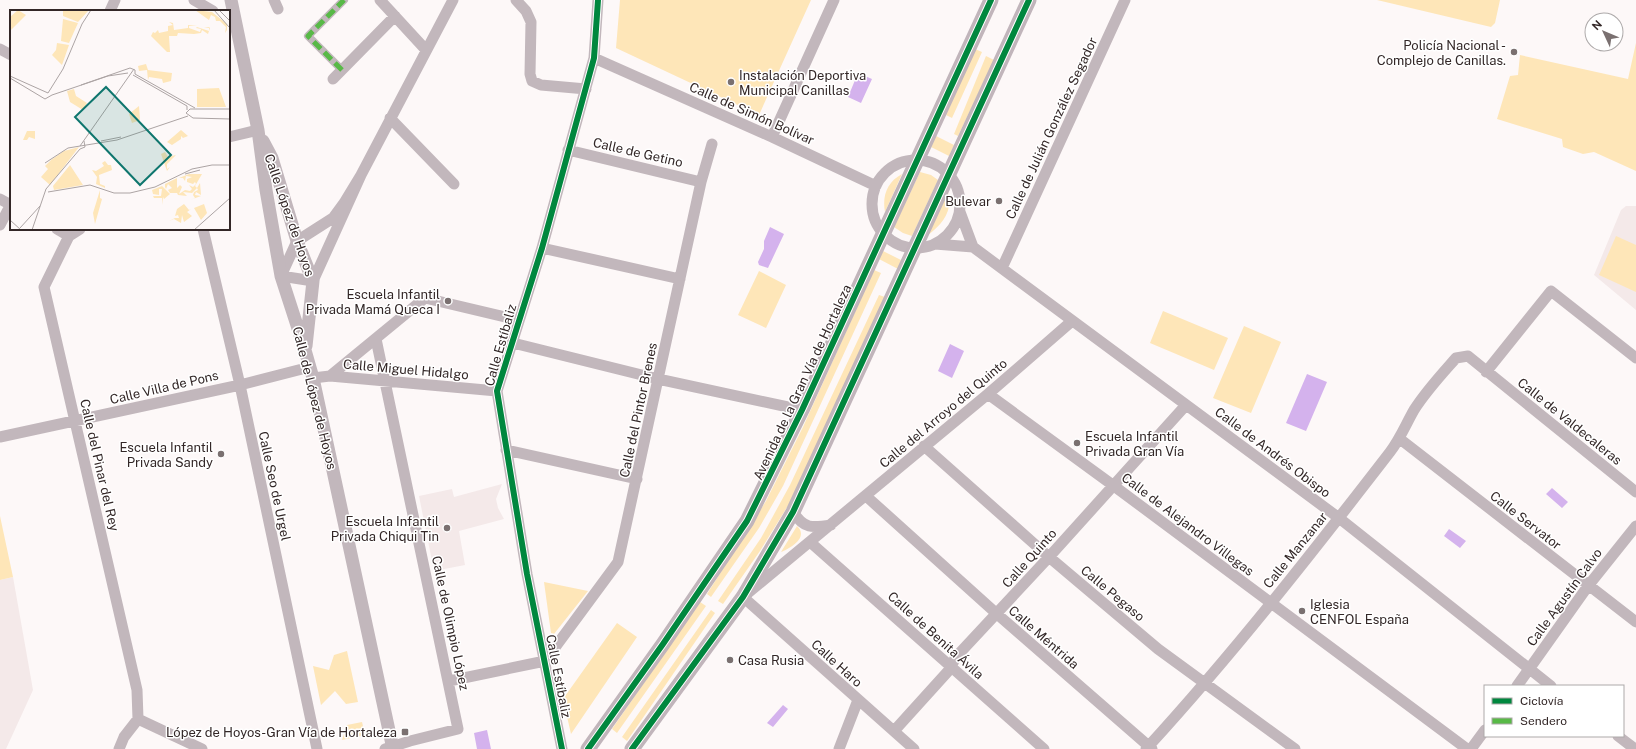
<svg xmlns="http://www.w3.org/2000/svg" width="1636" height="749" viewBox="0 0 1636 749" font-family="'Public Sans',sans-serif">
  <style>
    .built { fill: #f4e9e9 }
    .green { fill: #fee6b8 }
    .water { fill: #d4b2ed }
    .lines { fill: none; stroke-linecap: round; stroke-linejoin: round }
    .pedestrian { stroke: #c2b7bc; stroke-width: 8 }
    .minor { stroke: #c2b7bc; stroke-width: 11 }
    .tertiary { stroke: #c2b7bc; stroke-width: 13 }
    .secondary { stroke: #c1b5bb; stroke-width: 15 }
    .quiet { stroke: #58b947; stroke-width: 5; stroke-dasharray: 10 5; stroke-linecap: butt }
    .cycleway-casing { stroke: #fff; stroke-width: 8 }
    .cycleway { stroke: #00873e; stroke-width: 6 }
    .poi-dot { fill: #7a7070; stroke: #fff; stroke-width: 1.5 }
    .labels { text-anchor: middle; stroke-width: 3; stroke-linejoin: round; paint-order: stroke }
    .poi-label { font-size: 13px; fill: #332727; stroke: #fff; text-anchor: end }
    .street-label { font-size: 13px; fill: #332727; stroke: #fff }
    .inset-road { fill: none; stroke: #aca4a4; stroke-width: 1 }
    .view { fill: #0f766e; fill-opacity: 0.15; stroke: #0f766e; stroke-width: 2 }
    .inset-edge { fill: none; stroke: #332727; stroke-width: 2 }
  </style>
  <rect width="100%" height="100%" fill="#fdf8f8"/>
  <path class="built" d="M 1626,206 L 1636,206 L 1636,310 L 1594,275 L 1621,210 Z
    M 502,484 L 496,499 L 498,508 L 504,519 L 459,531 L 465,565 L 434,571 L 419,496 L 452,489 L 454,497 Z
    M 13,577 L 33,690 L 6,749 L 0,749 L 0,580 Z"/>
  <path class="green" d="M 620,0 L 811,0 L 759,115 L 616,48 Z
    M 1377,0 L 1500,0 L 1495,23 L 1491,27 Z
    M 1636,43 L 1636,171 L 1594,152 L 1583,154 L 1563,147 L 1562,139 L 1497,119 L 1510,76 L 1518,75 L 1520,55 L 1628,79 Z
    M 975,49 L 982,52 L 952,118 L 946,115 Z
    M 986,56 L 994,60 L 958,136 L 954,134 Z
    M 936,136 L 954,145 L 949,156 L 931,147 Z
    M 920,172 L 931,175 L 938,180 L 912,236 L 903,233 L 894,227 Z
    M 902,174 L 885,212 C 882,196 887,182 902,174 Z
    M 948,192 C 953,211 943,224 928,235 Z
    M 1616,236 L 1636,245 L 1636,292 L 1599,275 Z
    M 883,251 L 901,260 L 898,269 L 879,259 Z
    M 874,270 L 881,273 L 783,486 L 759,528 L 711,597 L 707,594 L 766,501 L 803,427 Z
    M 759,271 L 786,285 L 766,328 L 738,315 Z
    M 879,295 L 885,297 L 789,504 L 760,551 L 723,604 L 718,601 L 761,538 L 790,485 Z
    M 1163,311 L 1228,338 L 1214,370 L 1150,343 Z
    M 1244,326 L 1281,342 L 1251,413 L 1213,398 Z
    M 0,516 L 13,577 L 0,580 Z
    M 797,526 C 809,537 791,548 781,552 Z
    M 544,582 L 588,591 L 554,634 L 551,633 Z
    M 700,602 L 706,606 L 617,733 L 612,729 Z
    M 711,610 L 715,613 L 627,741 L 622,737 Z
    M 617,623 L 637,637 L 571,734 L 563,699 Z
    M 347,651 L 358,702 L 346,704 L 335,691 L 321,705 L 313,666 L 329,670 L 334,655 Z
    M 362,722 L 365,735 L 342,740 L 347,725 Z"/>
  <path class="water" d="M 858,73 L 872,79 L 861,103 L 848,97 Z
    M 770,227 L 784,234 L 768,268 L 759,265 L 758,262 L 764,249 L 764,241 Z
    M 950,344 L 964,351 L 952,378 L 938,371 Z
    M 1307,374 L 1327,382 L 1306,431 L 1286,423 Z
    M 1552,488 L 1568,502 L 1562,508 L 1546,494 Z
    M 1449,529 L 1466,541 L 1460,548 L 1444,536 Z
    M 783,705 L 788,709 L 773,727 L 767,723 Z
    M 487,730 L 491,749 L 477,749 L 474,733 Z"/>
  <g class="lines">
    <path class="pedestrian" d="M 342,70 L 308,36 L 344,0"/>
    <path class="minor" d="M 194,0 L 213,11
      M 274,0 L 278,9
      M 380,0 L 426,50
      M 516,0 L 526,11 L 531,22 L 530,74 L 532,81 L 541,85 L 586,89
      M 110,11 L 115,0
      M 0,49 L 11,55
      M 594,58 L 772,137 L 876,186
      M 333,79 L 395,16
      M 390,118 L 454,184
      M 229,137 L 258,130
      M 772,137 L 834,0
      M 568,150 L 701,182
      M872 204a44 44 0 1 1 88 0a44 44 0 1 1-88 0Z
      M 361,175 L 344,203 L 333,218 L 297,241 L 281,276 L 313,281 L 361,175 L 453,0
      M 0,199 L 11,205
      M 960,212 L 973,247
      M 0,225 L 11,204
      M 57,229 L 69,236
      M 80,229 L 69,236 L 44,287 L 137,690 L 138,719
      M 203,229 L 240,385 L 317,749
      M 935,244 L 973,247 L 1339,518 L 1551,686
      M 542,248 L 680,279
      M 1002,268 L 1125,0
      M 376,339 L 458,729 L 410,741 L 385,749
      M 513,343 L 658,379 L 802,410
      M 1486,372 L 1551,291 L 1636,358
      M 330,376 L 425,298 L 518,320
      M 313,378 L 330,376 L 497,391
      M 988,394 L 1114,486 L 1467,749
      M 0,437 L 240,385 L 310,367
      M 1400,439 L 1636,622
      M 924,446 L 1049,557 L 1158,649 L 1295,749
      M 506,450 L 637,479
      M 866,496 L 997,614 L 1152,749
      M 793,512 C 804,529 812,528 831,525
      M 810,542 L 1044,749
      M 545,661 L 618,562 L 701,182 L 712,144
      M 449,681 L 545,661
      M 1517,686 L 1588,586 L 1636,526
      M 138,719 L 202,749
      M 894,731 L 951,668 L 955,658 L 1049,557 L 1186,405
      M 1618,736 L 1635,749
      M 119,749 L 124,737 L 138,719
      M 562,749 L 527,574 L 497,391 L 542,248 L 594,58 L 598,0
      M 839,749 L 858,700
      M 914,749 L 743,597 L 988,394 L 1072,321
      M 1146,749 C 1233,654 1312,553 1390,452 C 1400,439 1406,424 1414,410 C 1426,391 1441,375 1456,358 L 1468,356 L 1636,492
      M 1471,749 L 1485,730"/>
    <path class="tertiary" d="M 231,0 L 258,130 L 266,190 L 281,276 L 305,350 L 313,378 L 393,749
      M 263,141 L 272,158 L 297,241 L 313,281 L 306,346"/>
    <path class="secondary" d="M 588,749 L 663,644 L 747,521 L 802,410 L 991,0
      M 632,749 L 743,597 L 793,512 L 1029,0"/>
    <path class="quiet" d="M 342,70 L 308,36 L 344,0"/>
    <defs>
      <path id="cycleway" d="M 562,749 L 527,574 L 497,391 L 542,248 L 594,58 L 598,0
        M 588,749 L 663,644 L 747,521 L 802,410 L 991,0
        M 632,749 L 743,597 L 793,512 L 1029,0"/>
    </defs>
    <use href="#cycleway" class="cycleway-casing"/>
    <use href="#cycleway" class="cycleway"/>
  </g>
  <g class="poi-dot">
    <circle cx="1514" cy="52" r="4"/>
    <circle cx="731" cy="82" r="4"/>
    <circle cx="999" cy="201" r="4"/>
    <circle cx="448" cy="301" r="4"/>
    <circle cx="1077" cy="443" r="4"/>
    <circle cx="221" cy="454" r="4"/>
    <circle cx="447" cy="528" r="4"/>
    <circle cx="1302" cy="611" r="4"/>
    <circle cx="730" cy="660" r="4"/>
    <rect x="401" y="728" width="8" height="8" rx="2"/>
  </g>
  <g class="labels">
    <g class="poi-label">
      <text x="1506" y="50">Policía Nacional -<tspan x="1506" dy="15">Complejo de Canillas.</tspan></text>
      <text x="739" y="80" text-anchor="start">Instalación Deportiva<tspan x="739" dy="15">Municipal Canillas</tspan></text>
      <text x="991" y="206">Bulevar</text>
      <text x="440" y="299">Escuela Infantil<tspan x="440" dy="15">Privada Mamá Queca I</tspan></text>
      <text x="1085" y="441" text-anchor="start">Escuela Infantil<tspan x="1085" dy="15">Privada Gran Vía</tspan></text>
      <text x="213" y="452">Escuela Infantil<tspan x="213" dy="15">Privada Sandy</tspan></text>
      <text x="439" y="526">Escuela Infantil<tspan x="439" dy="15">Privada Chiqui Tin</tspan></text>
      <text x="1310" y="609" text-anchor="start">Iglesia<tspan x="1310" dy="15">CENFOL España</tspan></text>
      <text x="738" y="665" text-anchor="start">Casa Rusia</text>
      <text x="397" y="737">López de Hoyos-Gran Vía de Hortaleza</text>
    </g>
    <g class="street-label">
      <text transform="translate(752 113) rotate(24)" y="5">Calle de Simón Bolívar</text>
      <text transform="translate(1051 128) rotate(-65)" y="5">Calle de Julián González Segador</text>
      <text transform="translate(638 152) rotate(13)" y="5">Calle de Getino</text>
      <text transform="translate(290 215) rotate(71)" y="5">Calle López de Hoyos</text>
      <text transform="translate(500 345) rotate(-74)" y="5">Calle Estíbaliz</text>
      <text transform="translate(406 369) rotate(5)" y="5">Calle Miguel Hidalgo</text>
      <text transform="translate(802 382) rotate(-65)" y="5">Avenida de la Gran Vía de Hortaleza</text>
      <text transform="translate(164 387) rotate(-13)" y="5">Calle Villa de Pons</text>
      <text transform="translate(315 398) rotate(76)" y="5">Calle de López de Hoyos</text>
      <text transform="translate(638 410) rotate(-78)" y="5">Calle del Pintor Brenes</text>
      <text transform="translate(943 413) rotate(-40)" y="5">Calle del Arroyo del Quinto</text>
      <text transform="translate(1570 421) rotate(39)" y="5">Calle de Valdecaleras</text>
      <text transform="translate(1273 452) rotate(37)" y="5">Calle de Andrés Obispo</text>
      <text transform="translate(100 465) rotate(77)" y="5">Calle del Pinar del Rey</text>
      <text transform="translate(275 486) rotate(78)" y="5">Calle Seo de Urgel</text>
      <text transform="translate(1526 520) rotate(38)" y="5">Calle Servator</text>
      <text transform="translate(1188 524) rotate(37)" y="5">Calle de Alejandro Villegas</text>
      <text transform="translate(1295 550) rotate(-51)" y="5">Calle Manzanar</text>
      <text transform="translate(1029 558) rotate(-48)" y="5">Calle Quinto</text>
      <text transform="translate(1113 593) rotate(40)" y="5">Calle Pegaso</text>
      <text transform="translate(1564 597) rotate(-54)" y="5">Calle Agustín Calvo</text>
      <text transform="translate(451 623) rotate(78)" y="5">Calle de Olimpio López</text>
      <text transform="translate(936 635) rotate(42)" y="5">Calle de Benita Ávila</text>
      <text transform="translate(1044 637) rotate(41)" y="5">Calle Méntrida</text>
      <text transform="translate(837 663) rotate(42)" y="5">Calle Haro</text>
      <text transform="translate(559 676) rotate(79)" y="5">Calle Estíbaliz</text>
    </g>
  </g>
  <g transform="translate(10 10)">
    <rect width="220" height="220" fill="#fdf8f8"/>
    <path d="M 8,0 L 16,5 L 0,21 L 0,7 ZM 53,0 L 79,0 L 68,12 L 53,6 ZM 185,0 L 202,2 L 217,14 L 217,20 L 215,23 L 216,17 L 210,11 L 206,11 L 205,7 L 201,5 L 199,10 ZM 53,9 L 68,13 L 59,33 L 51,31 ZM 159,12 L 163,13 L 164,20 L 178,18 L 178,15 L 187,16 L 179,16 L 179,18 L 190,22 L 191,19 L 186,18 L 187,17 L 199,21 L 199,18 L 194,18 L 199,17 L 200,18 L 198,24 L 192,20 L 191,23 L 184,24 L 168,23 L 167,26 L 159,26 L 160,42 L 157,42 L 141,26 L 143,22 L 145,23 L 148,20 L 149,23 L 158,21 L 158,16 L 163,15 ZM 47,33 L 59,35 L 52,55 L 42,45 L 46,40 ZM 136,54 L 138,60 L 162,63 L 161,71 L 153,73 L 152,69 L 139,67 L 138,70 L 137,60 L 129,61 L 128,56 ZM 209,78 L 216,97 L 187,97 L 187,79 ZM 64,79 L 66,86 L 77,93 L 73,100 L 60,92 L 57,81 ZM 129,96 L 130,110 L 122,113 L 119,104 ZM 171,120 L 178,126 L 173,128 L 171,126 L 171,129 L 162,135 L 157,132 ZM 17,121 L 25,121 L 25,129 L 19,127 L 17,130 L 13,130 ZM 69,137 L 40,175 L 31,167 L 38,159 L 35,156 L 41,150 L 54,141 ZM 155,142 L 158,147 L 166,145 L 157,154 L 157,159 L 160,157 L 157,161 L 151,144 ZM 95,151 L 98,155 L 101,155 L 102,160 L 89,165 L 90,174 L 95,176 L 95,178 L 86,174 L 87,167 L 82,160 L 86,161 L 94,156 L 92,153 ZM 60,155 L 73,175 L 44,180 L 43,176 ZM 179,164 L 192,164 L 185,176 L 187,178 L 190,173 L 191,185 L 186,182 L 185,185 L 191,186 L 180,190 L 185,188 L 183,185 L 184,182 L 188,180 L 187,178 L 182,183 L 173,182 L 177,186 L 168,185 L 167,183 L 160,183 L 158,180 L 162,178 L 158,174 L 156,179 L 155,177 L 155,174 L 167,168 L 167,178 L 170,175 L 172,177 L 169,184 L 175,180 L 180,181 L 182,179 L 179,175 L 183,177 L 186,174 L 185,172 L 183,174 L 177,172 L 177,169 L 182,167 L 176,166 L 175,171 L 173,168 L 169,168 ZM 152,176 L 160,184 L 154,189 L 153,187 L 152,195 L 152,188 L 144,188 L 143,186 L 151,186 L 152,179 L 149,179 L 149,185 L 143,184 L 142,180 ZM 90,180 L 90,188 L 92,189 L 85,214 L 83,203 ZM 174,194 L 179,200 L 181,199 L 177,202 L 182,206 L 174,212 L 172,205 L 171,213 L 164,209 L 159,211 L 165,208 L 169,208 L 168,205 L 165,206 L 167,199 ZM 194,194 L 197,203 L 191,210 L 184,198 Z" fill="#fee6b8"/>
    <path class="inset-road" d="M 204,0 L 219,17M 209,0 L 220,11M 125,64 L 185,98M 123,65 L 177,96 L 177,100M 0,66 L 38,83M 0,68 L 35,89 L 42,85 L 98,66 L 118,63M 71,75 L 120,58 L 125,60 L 125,64M 38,83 L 53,59 L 72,14 L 81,0M 220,99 L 180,99 L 176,103 L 183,108 L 220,109M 91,131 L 111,127M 70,136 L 124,59M 35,153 L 58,138 L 107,130 L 178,106M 175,164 L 190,160M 38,182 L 80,175 L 104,183 L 120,183 L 145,177 L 182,159 L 202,155 L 220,155M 0,210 L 11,220M 10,218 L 30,196M 22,220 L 36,179 L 70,139 L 75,137 L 74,131M 184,220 L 220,188"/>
    <path class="view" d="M 96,77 L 161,145 L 130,175 L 65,107 Z"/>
    <rect width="220" height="220" class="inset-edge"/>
  </g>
  <rect x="1484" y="685" width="140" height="52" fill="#ffffff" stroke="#ada9a9"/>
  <rect x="1492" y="698" width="20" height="6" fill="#00873e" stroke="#ada9a9"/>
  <text x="1520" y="705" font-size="12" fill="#332727">Ciclovía</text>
  <rect x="1492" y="718" width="20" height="6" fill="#58b947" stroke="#ada9a9"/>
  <text x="1520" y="725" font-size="12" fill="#332727">Sendero</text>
  <g transform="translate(1604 32) rotate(314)"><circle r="19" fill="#ffffff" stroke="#ada9a9"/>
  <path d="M0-3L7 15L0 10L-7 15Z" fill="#7a7070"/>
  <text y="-6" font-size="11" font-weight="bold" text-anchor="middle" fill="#332727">N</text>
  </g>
</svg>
